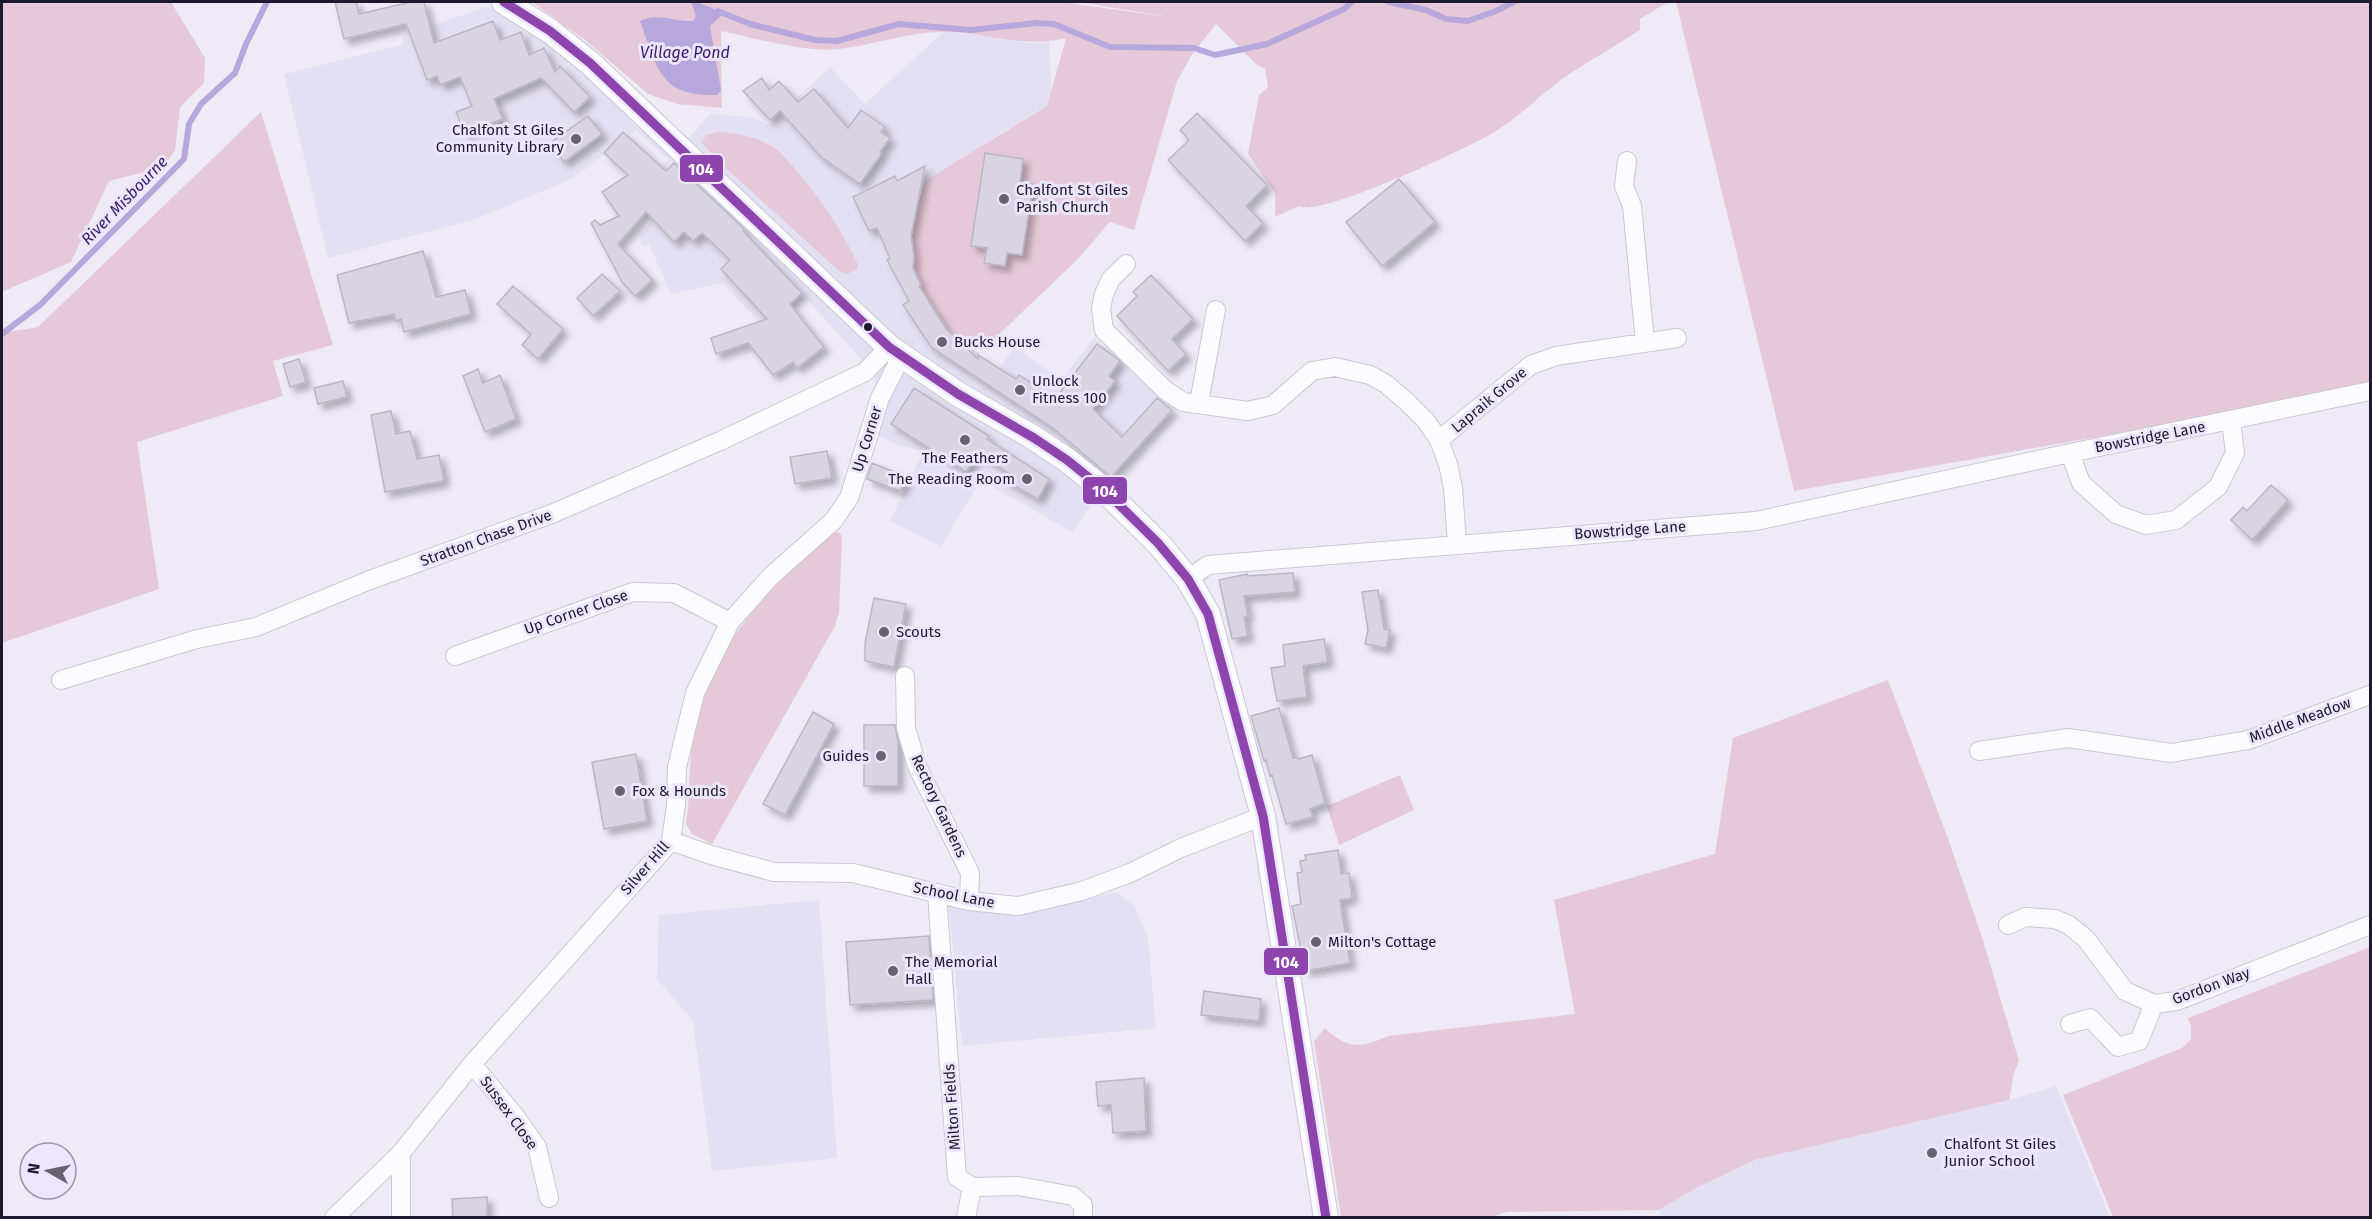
<svg xmlns="http://www.w3.org/2000/svg" width="2372" height="1219" viewBox="0 0 2372 1219" font-family="'Fira Sans',sans-serif">
  <style>
    .built { fill: #e4e0f3 }
    .green { fill: #e6c9d8 }
    .water { fill: #b6a8dd }
    .lines { fill: none; stroke-linecap: round; stroke-linejoin: round }
    .stream { stroke: #b6a8dd; stroke-width: 6 }
    .building { fill: #d8d4e2; stroke: #bab6c5; stroke-width: 1.5; filter: url(#shadow) }
    .minor-casing { stroke: #cac6d6; stroke-width: 20 }
    .tertiary-casing { stroke: #cac6d6; stroke-width: 26 }
    .minor { stroke: #fcfcfe; stroke-width: 18 }
    .tertiary { stroke: #fcfcfe; stroke-width: 24 }
    .bus-1-casing { stroke: #ebe6fc; stroke-width: 14 }
    .bus-1 { stroke: #8e44ad; stroke-width: 9 }
    .poi-dot { fill: #676273; stroke: #ebe6fc; stroke-width: 2 }
    .bus-dot { fill: #1e192c; stroke: #ebe6fc; stroke-width: 2 }
    .labels { text-anchor: middle; stroke-width: 6; stroke-linejoin: round; paint-order: stroke }
    .poi-label { font-size: 15px; fill: #1e192c; stroke: #ebe6fc; text-anchor: start }
    .street-label { font-size: 15px; fill: #1e192c; stroke: #ebe6fc }
    .water-label { font-size: 16px; font-style: italic; fill: #3b1a6d; stroke: #ebe6fc }
    .line-badge { stroke: #ebe6fc; stroke-width: 2 }
    .badge-label { font-size: 16px; text-anchor: middle; font-weight: bold; fill: #fff }
  </style>
  <defs>
    <filter id="shadow"><feDropShadow dx="5.5" dy="5.5" stdDeviation="3" flood-color="#0004"/></filter>
  </defs>
  <rect width="100%" height="100%" fill="#eeebf7"/>
  <path class="built" d="M 489,6 L 552,47 L 675,153 L 710,114 L 752,117 L 768,125 L 830,67 L 865,104 L 943,32 L 998,37 L 1027,43 L 1049,42 L 1052,94 L 1047,106 L 995,137 L 972,155 L 911,236 L 914,256 L 913,268 L 921,284 L 905,293 L 956,338 L 1000,368 L 1014,347 L 1062,380 L 1094,337 L 1173,410 L 1092,499 L 1094,502 L 1072,532 L 981,480 L 941,546 L 890,521 L 923,452 L 893,443 L 879,436 L 874,374 L 806,298 L 768,332 L 723,283 L 671,294 L 649,244 L 642,246 L 640,236 L 651,222 L 628,204 L 668,160 L 636,130 L 572,179 L 473,220 L 328,258 L 284,74 L 402,45 L 403,35 Z
    M 1117,892 L 1135,906 L 1148,939 L 1156,1028 L 962,1046 L 949,907 L 1013,914 Z
    M 819,900 L 837,1158 L 712,1171 L 693,1021 L 657,979 L 659,915 Z
    M 2056,1086 L 2110,1217 L 1661,1218 L 1659,1210 L 1698,1187 L 1755,1160 L 2009,1100 Z"/>
  <path class="green" d="M 2,2 L 171,2 L 205,58 L 204,83 L 180,107 L 175,151 L 162,168 L 109,181 L 71,262 L 2,292 Z
    M 532,2 L 822,2 L 835,3 L 1061,2 L 1169,17 L 1079,2 L 1668,2 L 1640,19 L 1640,30 C 1614,47 1587,62 1562,79 C 1539,96 1518,118 1493,133 C 1467,148 1320,218 1299,206 L 1275,217 L 1275,193 L 1248,154 L 1259,95 L 1268,87 L 1265,69 L 1256,64 L 1216,24 L 1193,53 L 1177,81 L 1134,230 L 1110,222 L 1077,260 L 993,340 L 959,341 L 943,327 L 923,293 L 909,301 L 905,293 L 921,285 L 913,268 L 914,256 L 911,236 L 916,209 L 925,181 L 1047,106 L 1066,38 C 1024,49 986,32 943,32 C 908,32 874,45 839,49 C 805,53 755,38 721,31 L 722,108 L 677,104 L 648,94 L 585,40 Z
    M 1676,2 L 2370,2 L 2370,388 L 1794,491 Z
    M 261,112 L 333,345 L 273,361 L 283,396 L 137,442 L 159,589 L 2,643 L 2,333 L 38,327 Z
    M 718,132 C 740,133 763,138 780,152 C 813,188 838,221 858,265 L 856,270 L 847,274 L 839,271 L 717,160 L 702,143 L 706,135 Z
    M 837,532 L 841,534 L 842,541 L 839,612 L 835,626 L 712,844 L 692,834 L 686,824 C 691,792 688,761 694,729 C 711,645 769,589 830,533 Z
    M 1888,680 L 1946,833 L 1981,934 L 2019,1061 L 2014,1073 L 2009,1100 L 1755,1160 L 1698,1187 L 1659,1210 L 1507,1212 L 1488,1218 L 1341,1217 L 1314,1041 L 1325,1028 C 1348,1050 1361,1048 1388,1036 L 1575,1014 L 1554,900 L 1715,854 L 1733,738 Z
    M 1400,775 L 1414,810 L 1339,845 L 1327,806 Z
    M 2370,947 L 2370,1217 L 2113,1217 L 2063,1095 L 2182,1048 L 2191,1039 L 2191,1027 L 2188,1018 Z"/>
  <path class="water" d="M 691,2 L 697,2 L 724,13 L 710,26 L 721,90 L 717,95 C 659,97 657,67 640,21 C 659,12 674,22 693,21 L 696,16 Z"/>
  <g class="lines">
    <path class="stream" d="M 1389,2 L 1426,10 L 1446,19 L 1468,21 L 1496,11 L 1514,2
      M 718,11 L 750,24 L 815,40 L 837,41 L 899,24 L 971,30 L 1036,23 L 1054,24 L 1110,47 L 1194,48 L 1215,55 L 1267,44 L 1344,9 L 1352,2
      M 2,334 L 40,305 L 184,159 L 189,124 L 201,104 L 235,73 L 246,44 L 267,2"/>
  </g>
  <path class="building" d="M 335,2 L 356,2 L 359,14 L 411,2 L 424,2 L 434,43 L 493,21 L 500,40 L 521,32 L 529,55 L 544,48 L 555,72 L 560,66 L 590,97 L 574,112 L 541,78 L 494,99 L 503,119 L 465,133 L 456,112 L 472,106 L 460,77 L 440,85 L 437,76 L 427,80 L 406,24 L 344,39 Z
    M 762,78 L 769,90 L 779,81 L 798,102 L 814,89 L 848,128 L 861,110 L 885,127 L 881,132 L 890,138 L 880,152 L 882,153 L 860,184 L 821,157 L 780,111 L 770,120 L 743,91 Z
    M 1197,113 L 1267,185 L 1246,206 L 1263,223 L 1245,241 L 1168,160 L 1189,140 L 1180,130 Z
    M 588,116 L 602,134 L 564,162 L 550,143 Z
    M 623,132 L 666,171 L 674,163 L 744,229 L 743,231 L 802,293 L 790,304 L 824,347 L 797,368 L 793,362 L 773,375 L 748,343 L 716,354 L 711,338 L 767,319 L 721,269 L 730,260 L 702,233 L 693,241 L 684,232 L 674,242 L 646,212 L 618,244 L 652,280 L 635,296 L 622,282 L 591,223 L 595,220 L 600,225 L 619,216 L 602,192 L 628,175 L 604,153 Z
    M 985,153 L 1023,159 L 1020,182 L 1033,184 L 1022,255 L 1007,253 L 1005,266 L 984,263 L 987,248 L 971,246 Z
    M 925,166 L 911,236 L 914,256 L 913,268 L 921,285 L 919,286 L 947,330 L 978,359 L 978,355 L 1016,379 L 1019,375 L 1055,399 L 1097,344 L 1120,361 L 1109,376 L 1115,381 L 1093,409 L 1122,437 L 1157,398 L 1172,410 L 1111,477 L 1053,428 L 931,347 L 903,305 L 909,301 L 887,260 L 890,259 L 877,228 L 869,231 L 853,197 L 895,176 L 897,181 Z
    M 1399,179 L 1435,222 L 1382,266 L 1346,222 Z
    M 423,251 L 436,297 L 465,290 L 471,314 L 404,332 L 401,319 L 396,321 L 394,314 L 349,323 L 337,275 Z
    M 602,274 L 620,291 L 593,316 L 577,298 Z
    M 1151,275 L 1193,319 L 1172,339 L 1186,354 L 1168,371 L 1117,316 L 1137,296 L 1133,292 Z
    M 513,286 L 563,329 L 538,359 L 522,345 L 531,334 L 497,304 Z
    M 299,359 L 306,382 L 290,387 L 283,364 Z
    M 478,369 L 483,383 L 500,375 L 516,419 L 485,432 L 463,376 Z
    M 343,381 L 347,397 L 318,404 L 314,388 Z
    M 914,388 L 989,436 L 987,439 L 1049,479 L 1038,499 L 1004,480 L 1008,473 L 978,453 L 966,472 L 891,424 Z
    M 391,411 L 396,434 L 410,431 L 417,459 L 439,455 L 444,481 L 385,492 L 371,415 Z
    M 827,451 L 832,478 L 795,484 L 790,457 Z
    M 872,463 L 907,477 L 900,491 L 867,479 Z
    M 2271,485 L 2288,500 L 2252,540 L 2231,520 L 2243,507 L 2247,511 Z
    M 1293,573 L 1295,592 L 1244,596 L 1248,616 L 1244,617 L 1248,636 L 1232,639 L 1219,580 L 1247,574 L 1247,576 Z
    M 1378,590 L 1384,629 L 1390,630 L 1386,648 L 1365,644 L 1368,630 L 1362,592 Z
    M 874,598 L 906,604 L 894,667 L 865,661 L 865,643 Z
    M 1324,639 L 1328,662 L 1303,666 L 1307,697 L 1277,701 L 1271,668 L 1285,666 L 1283,645 Z
    M 1279,708 L 1293,758 L 1297,757 L 1298,759 L 1312,755 L 1325,803 L 1310,809 L 1313,817 L 1286,824 L 1272,775 L 1270,776 L 1266,760 L 1264,761 L 1251,716 Z
    M 813,712 L 834,724 L 785,815 L 763,804 Z
    M 864,725 L 895,725 L 898,742 L 898,786 L 864,786 Z
    M 636,754 L 647,821 L 604,829 L 592,762 Z
    M 1338,850 L 1341,874 L 1349,873 L 1352,898 L 1340,900 L 1350,963 L 1305,971 L 1292,906 L 1301,904 L 1297,873 L 1302,872 L 1300,861 L 1306,860 L 1305,855 Z
    M 929,936 L 933,1000 L 850,1005 L 846,942 Z
    M 1204,991 L 1261,999 L 1259,1021 L 1201,1015 Z
    M 1144,1078 L 1146,1131 L 1113,1133 L 1111,1105 L 1098,1106 L 1096,1082 Z
    M 487,1197 L 487,1218 L 453,1218 L 452,1199 Z"/>
  <g class="lines">
    <defs>
      <path id="minor" d="M 1627,161 L 1624,186 L 1632,206 L 1645,342
        M 1126,264 L 1111,279 L 1104,294 L 1101,309 L 1104,330 L 1165,390 L 1183,402 L 1248,411 L 1273,405 L 1312,371 L 1335,367 L 1370,375 L 1386,384 L 1407,402 L 1426,421 L 1439,440 L 1448,464 L 1453,488 L 1457,543
        M 1199,403 L 1216,310
        M 1439,440 L 1531,365 L 1556,356 L 1677,338
        M 2070,453 L 2081,483 L 2116,514 L 2146,525 L 2176,520 L 2218,487 L 2235,453 L 2231,421
        M 1188,579 L 1208,565 L 1756,521 L 2070,453 L 2370,391
        M 455,656 L 633,592 L 674,593 L 730,622
        M 905,676 L 906,728 L 917,766 L 970,873 L 969,901
        M 61,680 L 197,639 L 256,627 L 370,580 L 554,513 L 720,441 L 865,372 L 889,347
        M 1979,751 L 2068,738 L 2171,753 L 2248,740 L 2370,695
        M 671,841 L 711,855 L 774,872 L 853,873 L 969,901 L 1018,906 L 1082,891 L 1130,873 L 1181,848 L 1263,816
        M 937,893 L 957,1177 L 972,1187 L 1018,1186 L 1073,1196 L 1083,1205 L 1083,1218
        M 2008,925 L 2025,917 L 2055,919 L 2069,925 L 2086,939 L 2125,991 L 2154,1004 L 2177,1001 L 2370,925
        M 2070,1024 L 2090,1018 L 2118,1047 L 2139,1041 L 2154,1004
        M 472,1064 L 515,1116 L 537,1147 L 549,1198
        M 334,1218 L 401,1153 L 472,1064 L 671,841 L 676,805 L 677,767 L 695,693 L 730,622 L 771,576 L 833,521 L 849,498 L 880,398 L 901,357
        M 401,1218 L 401,1153
        M 966,1218 L 972,1187"/>
      <path id="tertiary" d="M 504,2 L 550,31 L 590,63 L 889,347 L 958,394 L 1034,438 L 1067,460 L 1103,489 L 1158,543 L 1188,579 L 1208,614 L 1263,816 L 1326,1218"/>
    </defs>
    <use href="#minor" class="minor-casing"/>
    <use href="#tertiary" class="tertiary-casing"/>
    <use href="#minor" class="minor"/>
    <use href="#tertiary" class="tertiary"/>
    <defs>
      <path id="bus-1" d="M 504,2 L 550,31 L 590,63 L 889,347 L 958,394 L 1034,438 L 1067,460 L 1103,489 L 1158,543 L 1188,579 L 1208,614 L 1263,816 L 1326,1218"/>
    </defs>
    <use href="#bus-1" class="bus-1-casing"/>
    <use href="#bus-1" class="bus-1"/>
  </g>
  <g class="poi-dot">
    <circle cx="576" cy="139" r="6"/>
    <circle cx="1004" cy="199" r="6"/>
    <circle cx="942" cy="342" r="6"/>
    <circle cx="1020" cy="390" r="6"/>
    <circle cx="965" cy="440" r="6"/>
    <circle cx="1027" cy="479" r="6"/>
    <circle cx="884" cy="632" r="6"/>
    <circle cx="881" cy="756" r="6"/>
    <circle cx="620" cy="791" r="6"/>
    <circle cx="1316" cy="942" r="6"/>
    <circle cx="893" cy="971" r="6"/>
    <circle cx="1932" cy="1153" r="6"/>
  </g>
  <circle class="bus-dot" cx="868" cy="327" r="5"/>
  <g class="labels">
    <g class="poi-label">
      <text x="564" y="135" text-anchor="end">Chalfont St Giles<tspan x="564" dy="17">Community Library</tspan></text>
      <text x="1016" y="195">Chalfont St Giles<tspan x="1016" dy="17">Parish Church</tspan></text>
      <text x="954" y="347">Bucks House</text>
      <text x="1032" y="386">Unlock<tspan x="1032" dy="17">Fitness 100</tspan></text>
      <text x="965" y="463" text-anchor="middle">The Feathers</text>
      <text x="1015" y="484" text-anchor="end">The Reading Room</text>
      <text x="896" y="637">Scouts</text>
      <text x="869" y="761" text-anchor="end">Guides</text>
      <text x="632" y="796">Fox &amp; Hounds</text>
      <text x="1328" y="947">Milton's Cottage</text>
      <text x="905" y="967">The Memorial<tspan x="905" dy="17">Hall</tspan></text>
      <text x="1944" y="1149">Chalfont St Giles<tspan x="1944" dy="17">Junior School</tspan></text>
    </g>
    <g class="street-label">
      <text transform="translate(1489 400) rotate(-40)" y="5">Lapraik Grove</text>
      <text transform="translate(2150 437) rotate(-11)" y="5">Bowstridge Lane</text>
      <text transform="translate(867 439) rotate(-73)" y="5">Up Corner</text>
      <text transform="translate(1630 530) rotate(-4)" y="5">Bowstridge Lane</text>
      <text transform="translate(486 538) rotate(-20)" y="5">Stratton Chase Drive</text>
      <text transform="translate(576 612) rotate(-19)" y="5">Up Corner Close</text>
      <text transform="translate(2300 720) rotate(-20)" y="5">Middle Meadow</text>
      <text transform="translate(939 806) rotate(65)" y="5">Rectory Gardens</text>
      <text transform="translate(645 868) rotate(-49)" y="5">Silver Hill</text>
      <text transform="translate(954 895) rotate(11)" y="5">School Lane</text>
      <text transform="translate(2211 986) rotate(-20)" y="5">Gordon Way</text>
      <text transform="translate(952 1107) rotate(-94)" y="5">Milton Fields</text>
      <text transform="translate(509 1113) rotate(54)" y="5">Sussex Close</text>
    </g>
    <g class="water-label">
      <text x="685" y="58">Village Pond</text>
      <text transform="translate(124 200) rotate(-46)" y="6">River Misbourne</text>
    </g>
  </g>
  <g class="line-badge">
    <rect x="679" y="154" width="45" height="29" rx="6" fill="#8e44ad"/>
    <rect x="1082" y="476" width="46" height="29" rx="6" fill="#8e44ad"/>
    <rect x="1263" y="947" width="46" height="29" rx="6" fill="#8e44ad"/>
  </g>
  <g class="badge-label">
    <text x="701" y="175">104</text>
    <text x="1105" y="497">104</text>
    <text x="1286" y="968">104</text>
  </g>
  <rect width="2372" height="1219" fill="none" stroke="#1e192c" stroke-width="6"/>
  <g transform="translate(48 1171) rotate(279)"><circle r="28" fill="#ebe6fc" stroke="#9994a9" stroke-width="1.5"/>
  <path d="M0-4.5L10 22L0 15L-10 22Z" fill="#676273"/>
  <text y="-9" font-size="16" font-weight="bold" text-anchor="middle" fill="#1e192c">N</text>
  </g>
</svg>
